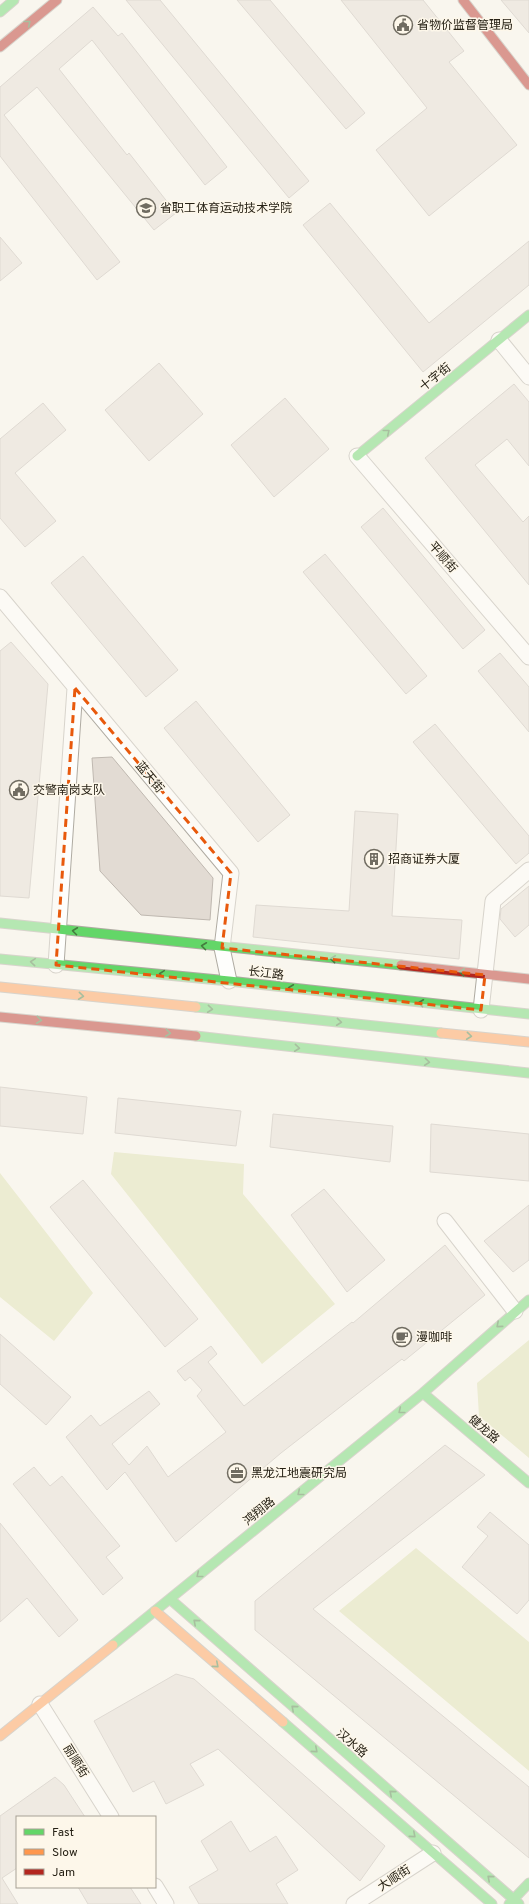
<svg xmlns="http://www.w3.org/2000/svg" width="529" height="1904" viewBox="0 0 529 1904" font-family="Overpass,'Noto Sans SC',sans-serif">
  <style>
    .green { fill: #dbdfaf }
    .building { fill: #e2dbd3; stroke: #bfb8b0 }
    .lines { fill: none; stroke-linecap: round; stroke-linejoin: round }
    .street-casing { stroke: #afaba2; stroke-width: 17 }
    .fast-casing { stroke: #afaba2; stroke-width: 11 }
    .slow-casing { stroke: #afaba2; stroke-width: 11 }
    .jam-casing { stroke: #afaba2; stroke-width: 11 }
    .street { stroke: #fefefc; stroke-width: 15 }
    .fast { stroke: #63d668; stroke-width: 9 }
    .slow { stroke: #ff974d; stroke-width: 9 }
    .jam { stroke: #b3261e; stroke-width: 9 }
    .oneway { stroke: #447c3e }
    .marked { fill: none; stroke: #e8590c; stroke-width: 3; stroke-dasharray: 8 5; stroke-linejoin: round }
    .labels { text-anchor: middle; stroke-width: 3; stroke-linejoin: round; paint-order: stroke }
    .poi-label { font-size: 12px; fill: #262115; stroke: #fdf7ea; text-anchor: start }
    .street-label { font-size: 12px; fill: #262115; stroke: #fdf7ea }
  </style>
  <rect width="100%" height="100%" fill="#f9f6ee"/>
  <path class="green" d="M 114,1152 L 244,1164 L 243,1194 L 335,1304 L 262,1364 L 111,1174 Z
    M 0,1173 L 93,1293 L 54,1341 L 0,1297 Z
    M 529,1340 L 529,1458 L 479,1416 L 477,1383 Z
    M 416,1548 L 529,1642 L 529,1771 L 339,1611 Z"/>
  <path class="building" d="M 126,0 L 160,0 L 309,181 L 289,198 Z
    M 237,0 L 270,0 L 365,113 L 346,129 Z
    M 341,0 L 423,0 L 464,51 L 449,62 L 517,145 L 429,216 L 376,150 L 427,108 Z
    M 501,0 L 529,0 L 529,33 Z
    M 93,7 L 118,36 L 122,33 L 227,167 L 205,185 L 92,40 L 59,69 L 127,155 L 129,153 L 176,213 L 154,230 L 37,87 L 4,115 L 120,262 L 97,280 L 0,156 L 0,87 Z
    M 330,203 L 429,323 L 529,241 L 529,285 L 423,372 L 303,225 Z
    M 0,237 L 22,263 L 0,281 Z
    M 159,363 L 203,414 L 149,461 L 105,410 Z
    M 514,384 L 529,402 L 529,466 L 507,439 L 475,465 L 523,522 L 529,516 L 529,585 L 425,458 Z
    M 285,398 L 329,449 L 274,497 L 231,445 Z
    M 43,403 L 66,430 L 15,473 L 56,521 L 25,547 L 0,518 L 0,439 Z
    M 383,508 L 485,630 L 463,649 L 361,527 Z
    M 325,554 L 427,676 L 406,694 L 303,572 Z
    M 83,556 L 178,670 L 146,697 L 51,583 Z
    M 11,642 L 48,684 L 29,898 L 0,896 L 0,651 Z
    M 500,653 L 529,687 L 529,732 L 478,671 Z
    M 196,701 L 290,815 L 258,842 L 164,728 Z
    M 435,724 L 529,836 L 529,853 L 516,864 L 413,742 Z
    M 112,757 L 213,878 L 210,920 L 141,915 L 100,871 L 92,758 Z
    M 355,811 L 398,814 L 392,916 L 462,920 L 459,959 L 253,937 L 256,905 L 349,911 Z
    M 529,886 L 529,925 L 515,937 L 500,919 L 501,909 Z
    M 0,1087 L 87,1097 L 83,1134 L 0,1126 Z
    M 118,1098 L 241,1111 L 236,1146 L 115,1133 Z
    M 273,1114 L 393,1126 L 390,1162 L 270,1147 Z
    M 431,1124 L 529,1134 L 529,1181 L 430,1172 Z
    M 83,1180 L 198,1319 L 165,1347 L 50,1207 Z
    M 324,1189 L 385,1260 L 347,1292 L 291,1215 Z
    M 529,1205 L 529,1260 L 513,1272 L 484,1241 Z
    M 445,1245 L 485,1295 L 404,1361 L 402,1359 L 281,1453 L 176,1542 L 125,1472 L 107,1490 L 66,1437 L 91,1415 L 100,1426 L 149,1391 L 160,1404 L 112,1444 L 129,1465 L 147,1446 L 168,1477 L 226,1432 L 197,1396 L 202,1390 L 190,1377 L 185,1381 L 177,1371 L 211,1346 L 217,1354 L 208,1362 L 244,1406 L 352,1322 L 353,1323 Z
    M 0,1334 L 71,1397 L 46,1425 L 0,1384 Z
    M 445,1445 L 485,1475 L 313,1609 L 529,1787 L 529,1858 L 255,1630 L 255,1601 Z
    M 34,1467 L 50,1486 L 62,1476 L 120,1546 L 106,1557 L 123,1578 L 103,1595 L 13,1484 Z
    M 490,1512 L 529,1545 L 529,1600 L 517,1614 L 462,1567 L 488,1536 L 477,1527 Z
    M 0,1523 L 78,1620 L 59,1637 L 27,1598 L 0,1622 Z
    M 176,1674 L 194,1679 L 385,1846 L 360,1881 L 218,1749 L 190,1764 L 204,1785 L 166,1804 L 154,1781 L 133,1792 L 94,1721 Z
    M 55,1777 L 64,1785 L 85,1817 L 17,1817 L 17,1868 L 2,1878 L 18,1904 L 0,1904 L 0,1816 Z
    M 231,1821 L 250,1852 L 276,1836 L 298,1870 L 276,1884 L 288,1904 L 199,1904 L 189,1887 L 218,1870 L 201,1841 Z
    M 78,1887 L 130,1887 L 141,1904 L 88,1904 Z"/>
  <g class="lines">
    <defs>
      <path id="street" d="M 499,340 L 529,377
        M 357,456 L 529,657
        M 0,597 L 231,873 L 222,948 L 229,981
        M 56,965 L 75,688
        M 481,1010 L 493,901 L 529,870
        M 445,1221 L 515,1311
        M 40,1704 L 111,1817
        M 155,1886 L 166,1904
        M 354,1904 L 433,1853"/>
      <path id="fast" d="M 0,12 L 14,0
        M 357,456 L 529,315
        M 0,923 L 401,965
        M 0,959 L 229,981 L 529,1014
        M 196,1007 L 441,1033
        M 196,1036 L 529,1073
        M 423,1393 L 529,1483
        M 170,1599 L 519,1904
        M 113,1645 L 423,1393 L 529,1300
        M 283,1722 L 492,1904
        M 509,1904 L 529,1883"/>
      <path id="slow" d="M 0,987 L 196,1007
        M 441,1033 L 529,1042
        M 155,1611 L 283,1722
        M 0,1736 L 113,1645"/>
      <path id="jam" d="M 463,0 L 529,85
        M 0,47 L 57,0
        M 401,965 L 529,979
        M 0,1017 L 196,1036"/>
    </defs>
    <use href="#street" class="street-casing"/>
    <use href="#fast" class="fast-casing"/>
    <use href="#slow" class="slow-casing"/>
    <use href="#jam" class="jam-casing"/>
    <use href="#street" class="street"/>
    <use href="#fast" class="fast"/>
    <use href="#slow" class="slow"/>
    <use href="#jam" class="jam"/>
  </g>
  <defs><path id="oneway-chevron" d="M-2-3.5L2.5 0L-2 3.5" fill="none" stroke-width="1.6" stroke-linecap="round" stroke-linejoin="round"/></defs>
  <g class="oneway">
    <use href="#oneway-chevron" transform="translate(28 23) rotate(-39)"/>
    <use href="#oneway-chevron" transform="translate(387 432) rotate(-39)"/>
    <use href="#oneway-chevron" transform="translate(75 931) rotate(-173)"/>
    <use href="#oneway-chevron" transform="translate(204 946) rotate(-173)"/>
    <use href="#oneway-chevron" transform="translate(333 959) rotate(-174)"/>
    <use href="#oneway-chevron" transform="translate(33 962) rotate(-175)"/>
    <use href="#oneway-chevron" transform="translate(462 972) rotate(-174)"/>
    <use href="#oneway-chevron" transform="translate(162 974) rotate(-175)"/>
    <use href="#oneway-chevron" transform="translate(291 988) rotate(-173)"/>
    <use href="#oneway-chevron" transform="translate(81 996) rotate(6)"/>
    <use href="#oneway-chevron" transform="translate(421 1003) rotate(-173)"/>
    <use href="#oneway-chevron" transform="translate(210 1009) rotate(6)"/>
    <use href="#oneway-chevron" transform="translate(39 1020) rotate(6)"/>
    <use href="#oneway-chevron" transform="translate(339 1022) rotate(6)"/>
    <use href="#oneway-chevron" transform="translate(168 1033) rotate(6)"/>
    <use href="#oneway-chevron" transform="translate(469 1036) rotate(6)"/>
    <use href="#oneway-chevron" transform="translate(297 1048) rotate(6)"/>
    <use href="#oneway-chevron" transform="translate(427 1062) rotate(6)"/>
    <use href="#oneway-chevron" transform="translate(499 1325) rotate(139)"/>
    <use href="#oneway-chevron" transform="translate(401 1411) rotate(141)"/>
    <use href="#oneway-chevron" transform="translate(300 1493) rotate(141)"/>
    <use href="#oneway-chevron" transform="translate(199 1575) rotate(141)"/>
    <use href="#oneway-chevron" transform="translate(196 1622) rotate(-139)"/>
    <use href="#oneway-chevron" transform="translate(216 1665) rotate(41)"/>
    <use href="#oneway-chevron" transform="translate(294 1708) rotate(-139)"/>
    <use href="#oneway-chevron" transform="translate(315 1750) rotate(41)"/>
    <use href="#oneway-chevron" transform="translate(392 1793) rotate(-139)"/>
    <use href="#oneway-chevron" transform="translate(413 1835) rotate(41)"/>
    <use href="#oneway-chevron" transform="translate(490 1878) rotate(-139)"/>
  </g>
  <path d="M0 0H529V1904H0ZM 75,688 L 231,873 L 222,948 L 485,975 L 481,1010 L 56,965 Z" fill="#f9f6ee" fill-opacity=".55" fill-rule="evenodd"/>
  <path class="marked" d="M 75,688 L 231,873 L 222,948 L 485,975 L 481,1010 L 56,965 Z"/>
  <defs>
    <symbol id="civic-ring" viewBox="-11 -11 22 22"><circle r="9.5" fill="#fdf7ea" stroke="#706c61" stroke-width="1.5"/><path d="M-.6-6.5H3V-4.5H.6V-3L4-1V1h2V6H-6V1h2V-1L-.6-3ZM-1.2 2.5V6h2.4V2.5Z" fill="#706c61"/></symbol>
    <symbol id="school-ring" viewBox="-11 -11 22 22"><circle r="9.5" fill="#fdf7ea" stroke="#706c61" stroke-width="1.5"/><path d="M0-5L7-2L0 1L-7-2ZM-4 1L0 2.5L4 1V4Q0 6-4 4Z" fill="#706c61"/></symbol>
    <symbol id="building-ring" viewBox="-11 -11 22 22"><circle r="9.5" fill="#fdf7ea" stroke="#706c61" stroke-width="1.5"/><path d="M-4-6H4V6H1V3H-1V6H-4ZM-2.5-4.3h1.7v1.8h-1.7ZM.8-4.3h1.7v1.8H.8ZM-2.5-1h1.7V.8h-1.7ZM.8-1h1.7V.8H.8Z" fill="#706c61"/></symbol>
    <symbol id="cafe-ring" viewBox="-11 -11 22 22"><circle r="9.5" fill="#fdf7ea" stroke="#706c61" stroke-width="1.5"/><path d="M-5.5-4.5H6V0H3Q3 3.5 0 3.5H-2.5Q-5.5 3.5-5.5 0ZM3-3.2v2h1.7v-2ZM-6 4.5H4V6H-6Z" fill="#706c61"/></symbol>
    <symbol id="office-ring" viewBox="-11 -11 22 22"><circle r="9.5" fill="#fdf7ea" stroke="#706c61" stroke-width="1.5"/><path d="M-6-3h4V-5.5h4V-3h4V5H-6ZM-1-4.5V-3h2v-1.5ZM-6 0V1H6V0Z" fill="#706c61"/></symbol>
  </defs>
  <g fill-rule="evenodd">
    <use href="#civic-ring" x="392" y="14" width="22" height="22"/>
    <use href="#school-ring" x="135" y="197" width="22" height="22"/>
    <use href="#civic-ring" x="8" y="779" width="22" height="22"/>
    <use href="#building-ring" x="363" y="848" width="22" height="22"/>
    <use href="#cafe-ring" x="391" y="1326" width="22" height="22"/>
    <use href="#office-ring" x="226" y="1462" width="22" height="22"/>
  </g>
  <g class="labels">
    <g class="poi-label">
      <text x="417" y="29">省物价监督管理局</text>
      <text x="160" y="212">省职工体育运动技术学院</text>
      <text x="33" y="794">交警南岗支队</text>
      <text x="388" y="863">招商证券大厦</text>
      <text x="416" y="1341">漫咖啡</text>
      <text x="251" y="1477">黑龙江地震研究局</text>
    </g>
    <g class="street-label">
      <text transform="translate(435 377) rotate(-39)" y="4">十字街</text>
      <text transform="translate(443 557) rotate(49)" y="4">平顺街</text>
      <text transform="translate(150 777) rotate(50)" y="4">蓝天街</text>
      <text transform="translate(266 973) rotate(7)" y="4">长江路</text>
      <text transform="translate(484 1429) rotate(40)" y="4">健龙路</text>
      <text transform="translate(259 1511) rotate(-39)" y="4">鸿翔路</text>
      <text transform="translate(352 1743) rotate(41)" y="4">汉水路</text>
      <text transform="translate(76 1761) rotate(58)" y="4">丽顺街</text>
      <text transform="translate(394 1878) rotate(-33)" y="4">大顺街</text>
    </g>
  </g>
  <rect x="16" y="1816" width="140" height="72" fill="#fdf7ea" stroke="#a7a195"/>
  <rect x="24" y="1829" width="20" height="6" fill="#63d668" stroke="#a7a195"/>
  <text x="52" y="1836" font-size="12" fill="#262115">Fast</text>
  <rect x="24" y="1849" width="20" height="6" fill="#ff974d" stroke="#a7a195"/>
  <text x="52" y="1856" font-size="12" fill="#262115">Slow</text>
  <rect x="24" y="1869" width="20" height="6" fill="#b3261e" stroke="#a7a195"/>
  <text x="52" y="1876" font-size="12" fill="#262115">Jam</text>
</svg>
